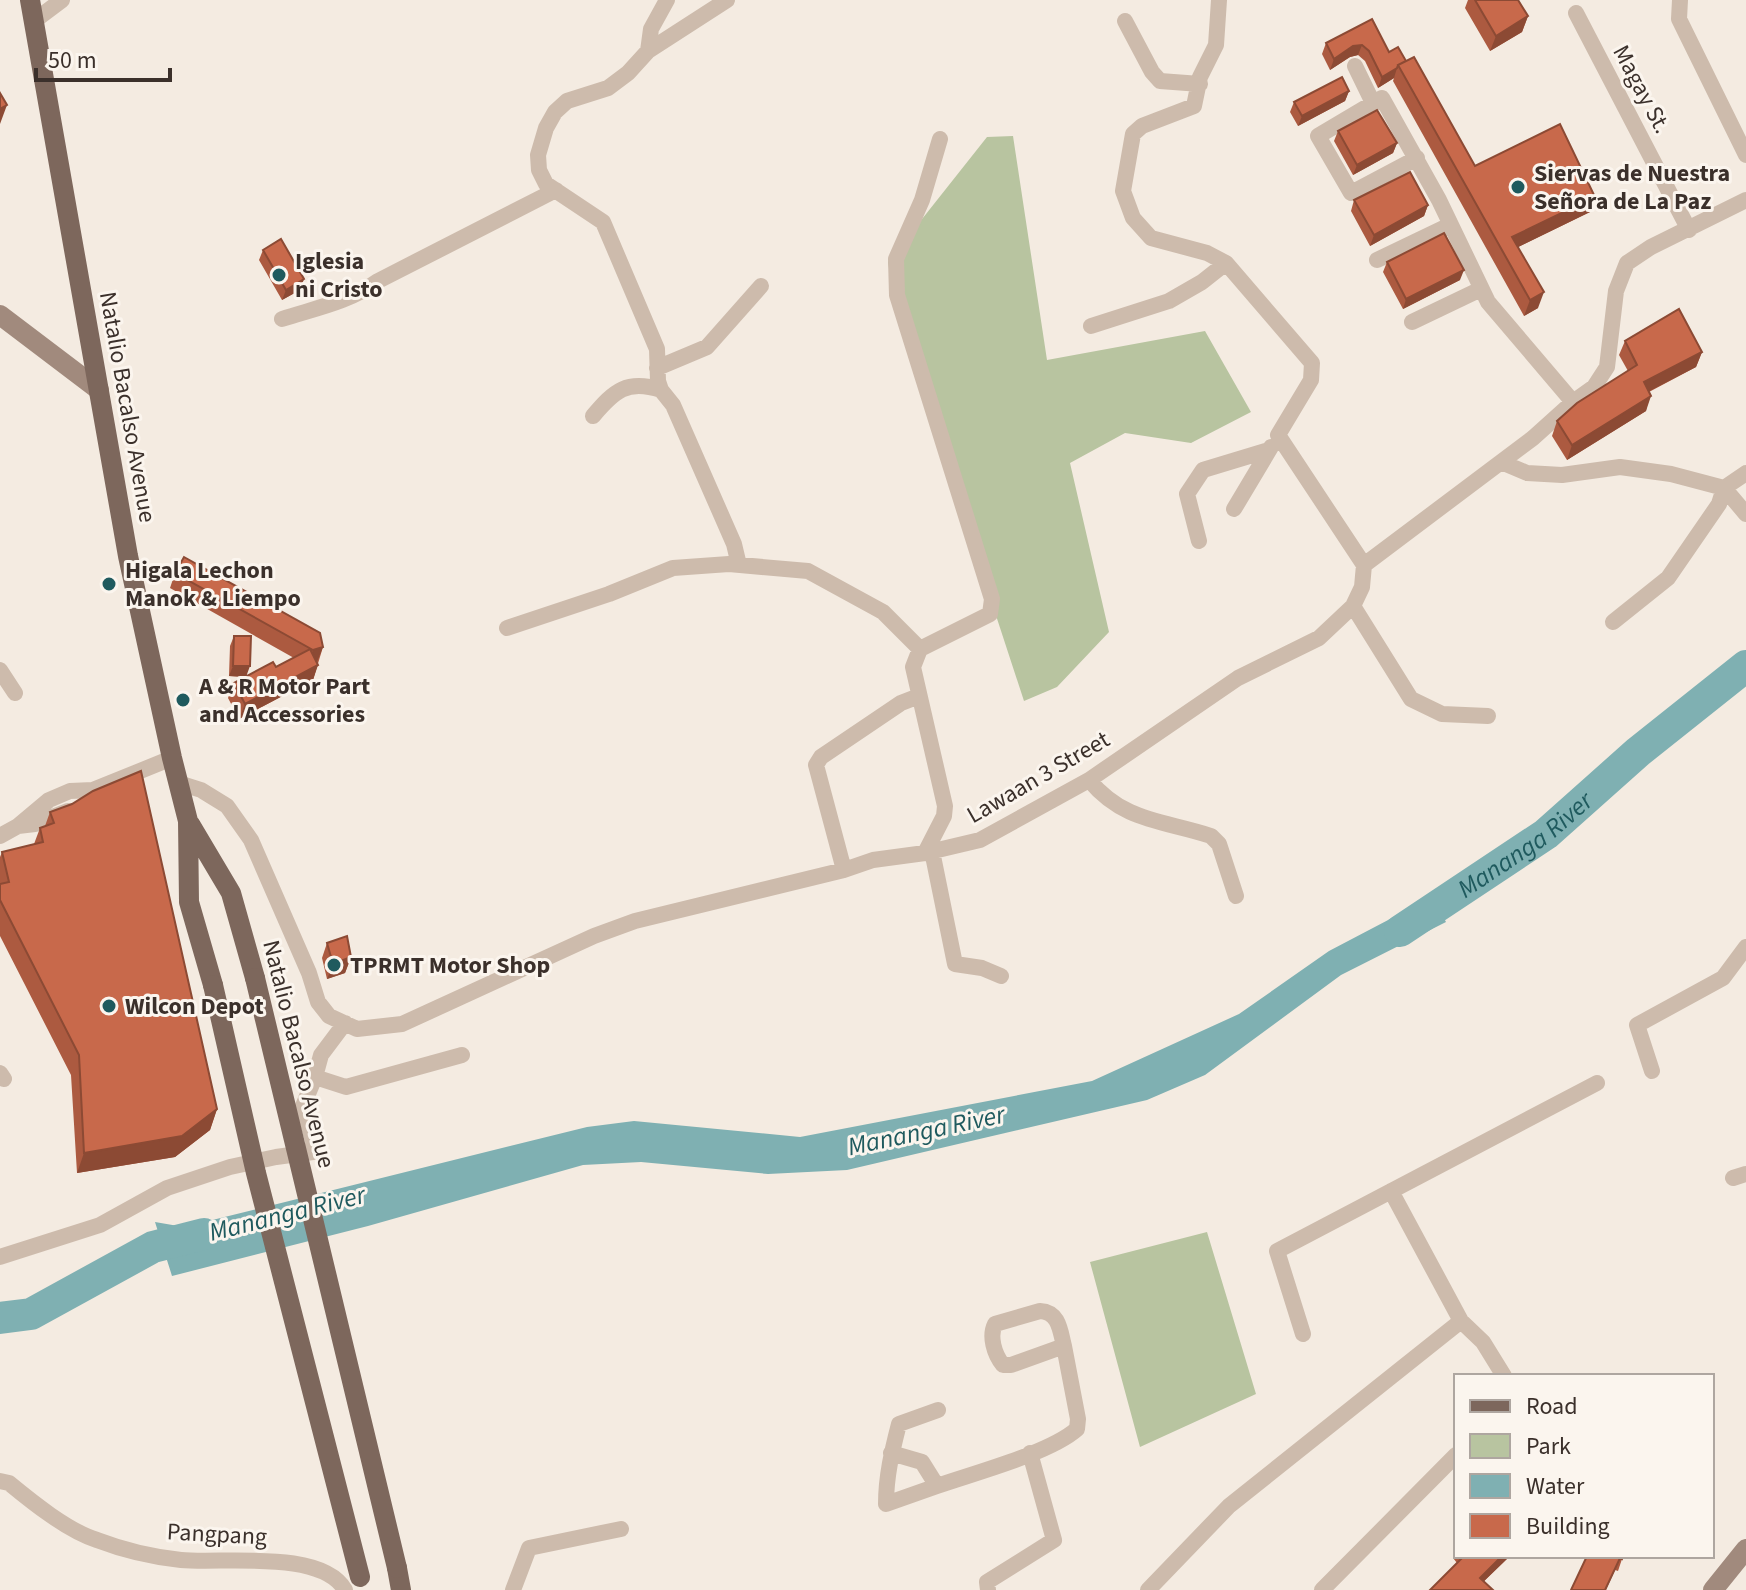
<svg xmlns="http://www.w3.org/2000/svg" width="1746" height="1590" viewBox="0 0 1746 1590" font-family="'Source Sans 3',sans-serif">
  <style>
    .green { fill: #b8c4a0 }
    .water { fill: #7fb0b2 }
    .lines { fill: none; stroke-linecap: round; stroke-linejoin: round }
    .river { stroke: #7fb0b2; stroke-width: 32 }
    .street { stroke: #cdbbac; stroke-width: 16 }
    .secondary { stroke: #a18a7d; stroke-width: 20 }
    .primary { stroke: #7d675c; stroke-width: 20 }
    .primary-bridge { stroke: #7d675c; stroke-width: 20 }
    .wall { fill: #ac5a40 }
    .shaded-wall { fill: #8c4a34 }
    .building { fill: #c8694b; stroke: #8c4a34; stroke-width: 2 }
    .poi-dot { fill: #1f5a5e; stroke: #fbf5ee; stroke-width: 3 }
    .labels { text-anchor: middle; stroke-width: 6; stroke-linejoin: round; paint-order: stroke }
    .street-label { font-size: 24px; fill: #3b302b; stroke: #fbf5ee }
    .poi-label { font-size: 24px; font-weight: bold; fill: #3b302b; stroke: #fbf5ee; text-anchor: start }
    .water-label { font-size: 26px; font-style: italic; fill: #1f5a5e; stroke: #fbf5ee }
  </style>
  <rect width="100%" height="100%" fill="#f4ebe1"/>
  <path class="green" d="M 1013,136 L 1047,360 L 1205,331 L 1251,412 L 1191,443 L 1125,433 L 1070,463 L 1109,632 L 1057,687 L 1024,701 L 896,310 L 888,262 L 987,137 Z
    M 1207,1232 L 1256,1394 L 1140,1447 L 1090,1262 Z"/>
  <path class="water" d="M 1432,897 L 1446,922 L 1341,975 L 1205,1075 L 1147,1100 L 847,1170 L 768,1174 L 641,1162 L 583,1165 L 368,1226 L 172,1276 L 155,1222 L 184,1227 L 587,1127 L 634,1121 L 800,1137 L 1092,1081 L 1239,1014 L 1329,951 Z"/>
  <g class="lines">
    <g class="river">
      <path id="s1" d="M 1400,931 L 1546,834 L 1638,752 L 1746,666"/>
      <path d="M 0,1318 L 31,1314 L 153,1247 L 204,1234"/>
    </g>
    <path class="street" d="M 727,0 L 648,51 L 628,73 L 608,88 L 567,101 L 555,112 L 546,128 L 538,155 L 539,170 L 546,184 L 603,222 L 657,349 L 658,381 L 661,390 L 673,405 L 734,544 L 739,565
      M 1219,0 L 1216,45 L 1200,77 L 1194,106 L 1142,126 L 1133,134 L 1123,191 L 1133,218 L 1151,238 L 1207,253 L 1226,263 L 1312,363 L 1311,380 L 1278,435 L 1364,565
      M 1680,0 L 1679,19 L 1746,155
      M 1576,13 L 1689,230
      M 34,21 L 62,0
      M 1125,21 L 1152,72 L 1160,81 L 1200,84
      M 648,51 L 651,29 L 667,0
      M 1355,66 L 1373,103
      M 1417,158 L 1351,193 L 1318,136 L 1382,98 L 1439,200 L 1488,302 L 1573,402
      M 1377,260 L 1450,225
      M 282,319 C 316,308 349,302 378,281 L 556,190
      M 1412,322 L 1481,289
      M 1091,326 L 1169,301 L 1202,282 L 1226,263
      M 657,368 L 707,347 L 761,286
      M 593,416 C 614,391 627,379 661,390
      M 1501,462 L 1527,473 L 1562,475 L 1620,467 L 1671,474 L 1724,488 L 1746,514
      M 1234,509 L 1271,447
      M 1199,541 L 1187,494 L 1203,470 L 1269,450
      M 1353,606 L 1411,699 L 1442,714 L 1488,716
      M 1613,622 L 1668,578 L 1719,504 L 1724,488 L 1746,473
      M 507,628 L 609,594 L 673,568 L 729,564 L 808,571 L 883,612 L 920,649
      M 0,670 L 15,693
      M 1089,780 C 1124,822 1162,820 1211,836 L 1219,844 L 1236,896
      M 179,783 L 201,790 L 227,806 L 251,840 L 309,973 L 318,1002 L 329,1016 L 357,1029 L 402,1024 L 594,936 L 635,921 L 844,870 L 873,860 L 925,853 L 980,840 L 1089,780 L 1238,678 L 1319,638 L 1353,606 L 1362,587 L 1364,565 L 1533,438 L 1573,402 L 1594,387 L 1607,367 L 1616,291 L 1627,263 L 1651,247 L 1746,200
      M 18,826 L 35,824 L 68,811
      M 0,836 L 18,826 L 49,800 L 70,791 L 93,790 L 172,758
      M 932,851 L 955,964 L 982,968 L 1001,976
      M 925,853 L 944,816 L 945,806 L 913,667 L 920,649 L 990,614 L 992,599 L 897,295 L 896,259 L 922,200 L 940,139
      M 844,870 L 816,765 L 821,757 L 901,703 L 919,696
      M 1652,1071 L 1637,1025 L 1723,978 L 1746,947
      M 0,1073 L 4,1079
      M 315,1077 L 321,1055 L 345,1023
      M 1733,1178 L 1746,1174
      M 1391,1191 L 1461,1321 L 1483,1342 L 1504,1376
      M 0,1257 L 100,1225 L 167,1188 L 230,1167 L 276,1157 L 313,1152 L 313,1141 L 303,1106 L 315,1077 L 346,1087 L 462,1055
      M 1040,1311 C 1059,1312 1060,1330 1064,1346 L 1011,1365 L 1003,1365 C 994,1354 989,1336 995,1324 Z
      M 1303,1334 L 1277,1251 L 1597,1083
      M 891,1453 L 922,1462 L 937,1486 L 886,1504 C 886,1476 892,1451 899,1424 L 938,1410
      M 0,1481 L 9,1483 C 32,1502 68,1531 97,1540 C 123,1550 153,1557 181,1560 C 221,1564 322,1549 345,1590
      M 937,1486 C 974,1473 1050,1453 1077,1429 L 1078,1419 L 1064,1346
      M 513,1590 L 529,1548 L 621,1529
      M 988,1590 L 987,1582 L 1054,1540 L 1030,1453
      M 1148,1590 L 1229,1506 L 1461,1321
      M 1322,1590 L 1456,1455"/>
    <path class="secondary" d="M 0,315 L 99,390
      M 1713,1590 L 1746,1549"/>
    <path class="primary" d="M 30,0 L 128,556 L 172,758 L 188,821 L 189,902 L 213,985
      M 190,824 L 231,893 L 255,978
      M 397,1568 L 401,1590"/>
    <path class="primary-bridge" d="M 255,978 L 397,1568
      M 213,985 L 256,1173 L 360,1577"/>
  </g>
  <path class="wall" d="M 1468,0 L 1518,0 L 1528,16 L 1522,32 L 1490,51 L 1465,8 Z
    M 1372,19 L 1389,52 L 1406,61 L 1475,166 L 1595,197 L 1590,212 L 1518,247 L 1538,308 L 1524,316 L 1393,81 L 1394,78 L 1378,88 L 1365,61 L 1358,55 L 1350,57 L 1330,70 L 1322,54 L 1326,43 Z
    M 1349,91 L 1345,101 L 1298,126 L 1290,112 L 1294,102 Z
    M 1338,131 L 1397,143 L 1393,153 L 1353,175 L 1334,141 Z
    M 1354,200 L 1428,205 L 1424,216 L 1370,246 L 1351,211 Z
    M 263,250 L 300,290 L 282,300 L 259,260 Z
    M 1387,262 L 1460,280 L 1403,309 L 1383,272 Z
    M 1625,341 L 1702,352 L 1696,367 L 1649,392 L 1646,411 L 1567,460 L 1552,436 L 1557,421 L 1628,371 L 1619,355 Z
    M 175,573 L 323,647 L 313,680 L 239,719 L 228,698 L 234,683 L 246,677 L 229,676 L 230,646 L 234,636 L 247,676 L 276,667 L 294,658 L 170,588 Z
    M 50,812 L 217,1109 L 210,1130 L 175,1157 L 77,1173 L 71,1075 L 0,936 L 0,857 L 2,852 L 34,844 L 40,828 L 45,826 Z
    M 327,943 L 351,957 L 345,973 L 327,979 L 322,958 Z
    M 1456,1549 L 1456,1556 L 1510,1556 L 1484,1581 L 1457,1563 L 1453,1558 Z
    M 1623,1556 L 1618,1571 L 1615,1570 L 1606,1590 L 1571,1590 Z"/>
  <path class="shaded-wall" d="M 1528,16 L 1522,32 L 1490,51 L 1496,36 Z
    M 1362,45 L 1358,55 L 1350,57 L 1330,70 L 1334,59 L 1353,46 Z
    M 1397,68 L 1394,78 L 1378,88 L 1382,77 Z
    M 1349,91 L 1345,101 L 1298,126 L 1302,116 Z
    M 7,105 L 0,124 L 0,109 Z
    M 1397,143 L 1393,153 L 1353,175 L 1357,165 Z
    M 1595,197 L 1590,212 L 1506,253 L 1512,237 Z
    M 1428,205 L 1424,216 L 1370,246 L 1374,235 Z
    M 1464,270 L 1460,280 L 1403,309 L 1406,299 Z
    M 304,279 L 300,290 L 282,300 L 286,290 Z
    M 1544,292 L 1538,308 L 1524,316 L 1530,300 Z
    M 1702,352 L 1696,367 L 1638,397 L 1644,382 Z
    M 1651,396 L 1646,411 L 1567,460 L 1572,445 Z
    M 323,647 L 317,662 L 307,665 L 313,650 Z
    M 318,665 L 313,680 L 239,719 L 245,704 Z
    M 233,666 L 250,666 L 246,677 L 229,676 Z
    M 351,957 L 345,973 L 327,979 L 333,964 Z
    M 217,1109 L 210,1130 L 175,1157 L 77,1173 L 84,1153 Z
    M 1502,1556 L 1510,1556 L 1476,1589 L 1480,1578 Z"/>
  <path class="building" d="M 1475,0 L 1518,0 L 1528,16 L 1496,36 Z
    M 1372,19 L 1389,52 L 1398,47 L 1406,61 L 1398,65 L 1397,68 L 1382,77 L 1369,51 L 1362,45 L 1353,46 L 1334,59 L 1326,43 Z
    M 1414,57 L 1475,166 L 1560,124 L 1595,197 L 1512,237 L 1544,292 L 1530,300 L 1398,65 Z
    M 1342,77 L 1349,91 L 1302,116 L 1294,102 Z
    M 0,93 L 7,105 L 0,109 Z
    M 1377,110 L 1397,143 L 1357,165 L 1338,131 Z
    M 1410,172 L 1428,205 L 1374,235 L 1354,200 Z
    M 1444,233 L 1464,270 L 1406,299 L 1387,262 Z
    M 281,239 L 304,279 L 286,290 L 263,250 Z
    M 1679,309 L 1702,352 L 1644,382 L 1651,396 L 1572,445 L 1557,421 L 1577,403 L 1637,365 L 1625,341 Z
    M 184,557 L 320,633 L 323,647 L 313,650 L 175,573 Z
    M 234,636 L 251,636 L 250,666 L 233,666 Z
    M 310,649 L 318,665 L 245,704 L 234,683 L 273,662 L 276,667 Z
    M 141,771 L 217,1109 L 182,1136 L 84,1153 L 79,1055 L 0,900 L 0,884 L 9,882 L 2,852 L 43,842 L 40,828 L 54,823 L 50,812 L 72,804 L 93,791 Z
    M 347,936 L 351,957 L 333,964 L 327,943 Z
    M 1464,1556 L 1502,1556 L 1480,1578 L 1493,1590 L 1430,1590 Z
    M 1587,1556 L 1623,1556 L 1622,1559 L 1620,1558 L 1605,1590 L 1571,1590 Z"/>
  <g class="poi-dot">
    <circle cx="1518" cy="187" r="8"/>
    <circle cx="279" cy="275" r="8"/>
    <circle cx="109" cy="584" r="8"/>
    <circle cx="183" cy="700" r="8"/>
    <circle cx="334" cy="965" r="8"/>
    <circle cx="109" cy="1006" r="8"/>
  </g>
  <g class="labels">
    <g class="street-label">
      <text transform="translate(1642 89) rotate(62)" y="8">Magay St.</text>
      <text transform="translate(128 407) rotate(80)" y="8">Natalio Bacalso Avenue</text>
      <text transform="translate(1038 777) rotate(-30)" y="8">Lawaan 3 Street</text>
      <text transform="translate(299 1054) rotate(76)" y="8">Natalio Bacalso Avenue</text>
      <text transform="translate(217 1534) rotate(3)" y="8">Pangpang</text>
    </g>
    <g class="poi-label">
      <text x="1534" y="181">Siervas de Nuestra<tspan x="1534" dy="28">Señora de La Paz</tspan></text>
      <text x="295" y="269">Iglesia<tspan x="295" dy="28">ni Cristo</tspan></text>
      <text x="125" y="578">Higala Lechon<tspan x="125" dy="28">Manok &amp; Liempo</tspan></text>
      <text x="199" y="694">A &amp; R Motor Part<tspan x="199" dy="28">and Accessories</tspan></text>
      <text x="350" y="973">TPRMT Motor Shop</text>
      <text x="125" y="1014">Wilcon Depot</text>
    </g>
    <g class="water-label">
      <text dy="9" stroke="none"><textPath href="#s1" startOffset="152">Mananga River</textPath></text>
      <text transform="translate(926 1130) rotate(-12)" y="9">Mananga River</text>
      <text transform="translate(287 1213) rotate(-14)" y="9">Mananga River</text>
    </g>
  </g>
  <rect x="1454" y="1374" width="260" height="184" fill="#fbf5ee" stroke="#aea6a0" stroke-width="2"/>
  <rect x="1470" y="1400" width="40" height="12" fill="#7d675c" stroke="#aea6a0" stroke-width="2"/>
  <text x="1526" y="1414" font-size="24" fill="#3b302b">Road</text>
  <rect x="1470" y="1434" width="40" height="24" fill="#b8c4a0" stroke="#aea6a0" stroke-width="2"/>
  <text x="1526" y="1454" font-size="24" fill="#3b302b">Park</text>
  <rect x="1470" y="1474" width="40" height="24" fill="#7fb0b2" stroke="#aea6a0" stroke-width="2"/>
  <text x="1526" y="1494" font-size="24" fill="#3b302b">Water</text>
  <rect x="1470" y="1514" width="40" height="24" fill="#c8694b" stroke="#aea6a0" stroke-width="2"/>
  <text x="1526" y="1534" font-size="24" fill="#3b302b">Building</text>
  <path d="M36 68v12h134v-12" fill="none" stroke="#3b302b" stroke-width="4"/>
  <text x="48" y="68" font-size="24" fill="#3b302b" stroke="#fbf5ee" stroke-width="6" paint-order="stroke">50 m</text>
</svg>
